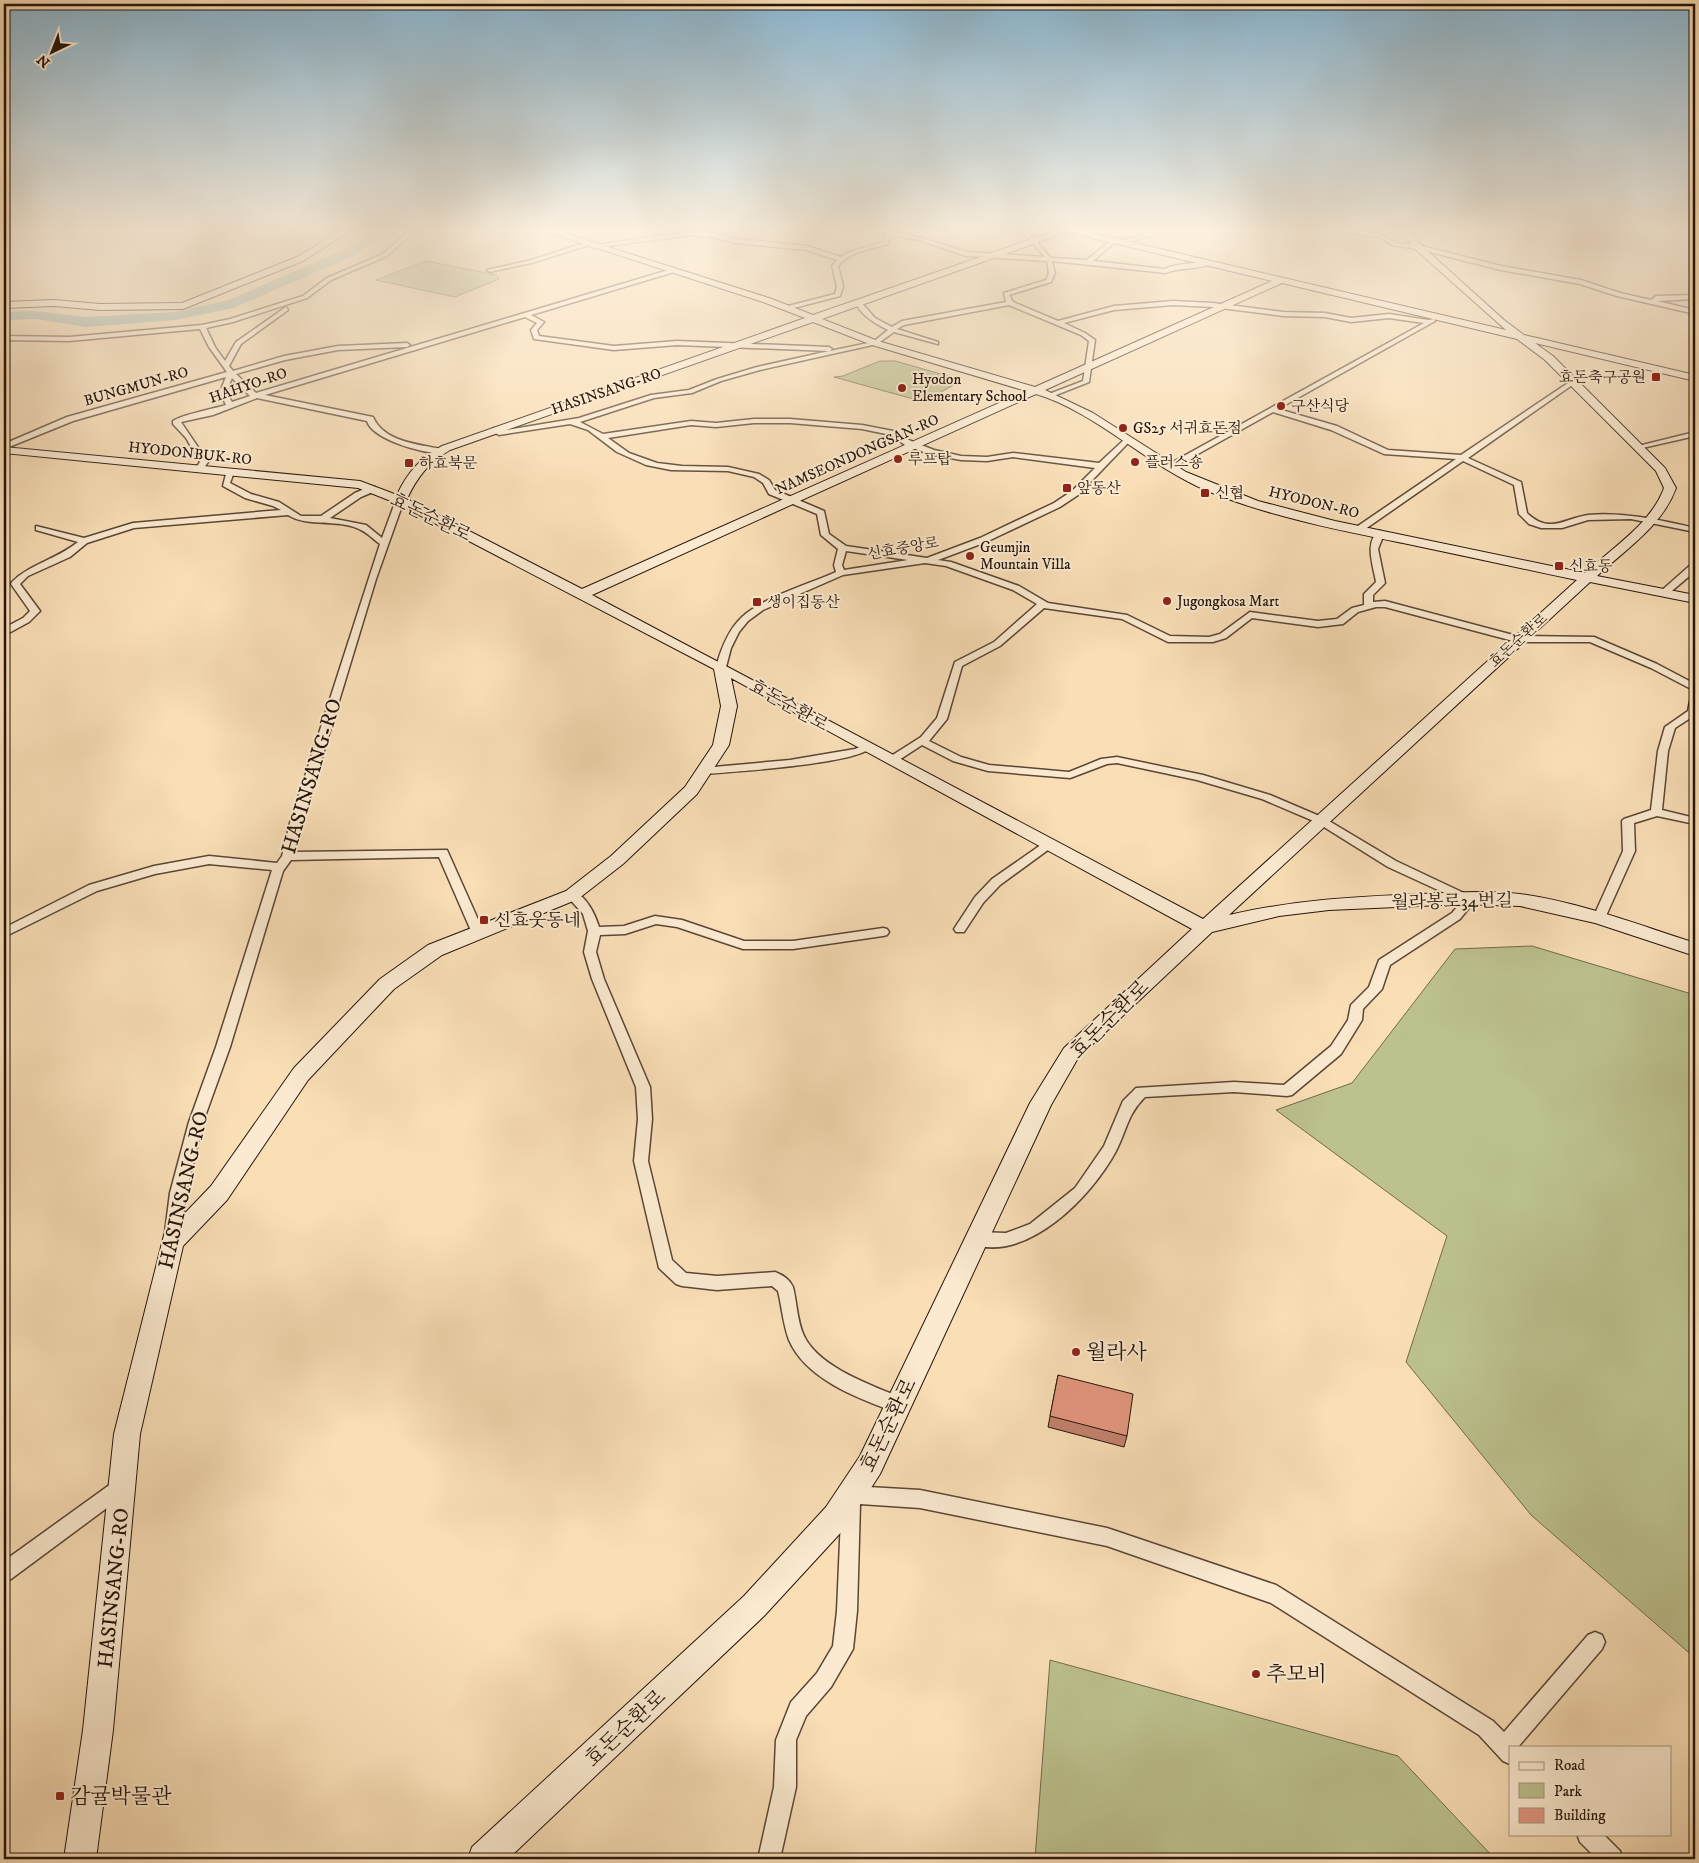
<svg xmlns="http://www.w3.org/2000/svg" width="1699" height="1863" viewBox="0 0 1699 1863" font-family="'IM FELL DW Pica','Noto Serif KR',serif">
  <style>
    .green { fill: #bcc18e; stroke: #716a4c }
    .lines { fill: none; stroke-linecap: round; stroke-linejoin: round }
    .river { fill: #9ebbb2; fill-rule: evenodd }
    .street-casing { stroke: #5b4636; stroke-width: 3 }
    .secondary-casing { stroke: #26140b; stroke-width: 2 }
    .street { fill: #fbead0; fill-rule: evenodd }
    .secondary { fill: #fbead0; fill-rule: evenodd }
    .wall { fill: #c3816e; stroke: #26140b }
    .building { fill: #e39680; stroke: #26140b }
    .poi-dot { fill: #8f2418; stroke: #fbead0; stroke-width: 2 }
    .labels { text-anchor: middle; stroke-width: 4; stroke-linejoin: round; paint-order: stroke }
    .far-poi-label { font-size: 15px; fill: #26140b; stroke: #fbead0; text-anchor: start }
    .far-street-label { font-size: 15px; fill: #26140b; stroke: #fbead0 }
    .street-label { font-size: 18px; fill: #26140b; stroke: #fbead0 }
    .poi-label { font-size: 18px; fill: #26140b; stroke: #fbead0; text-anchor: start }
    .near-street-label { font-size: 21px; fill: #26140b; stroke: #fbead0 }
    .near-poi-label { font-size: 21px; fill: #26140b; stroke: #fbead0; text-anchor: start }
  </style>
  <rect width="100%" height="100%" fill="#f9deb6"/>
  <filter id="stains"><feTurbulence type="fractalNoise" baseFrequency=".004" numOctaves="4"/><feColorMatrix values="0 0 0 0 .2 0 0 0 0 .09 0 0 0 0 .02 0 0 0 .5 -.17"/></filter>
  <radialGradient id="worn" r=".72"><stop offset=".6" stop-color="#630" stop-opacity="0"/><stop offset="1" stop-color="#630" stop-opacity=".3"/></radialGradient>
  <path class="green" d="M 426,261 L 496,275 L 499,279 L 455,297 L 376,280 Z
    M 880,361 L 895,361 L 948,376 L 954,379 L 955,384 L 924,402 L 834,377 L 843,376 Z
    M 1532,946 L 1695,995 L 1695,1658 L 1531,1515 L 1406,1362 L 1447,1236 L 1276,1110 L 1352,1083 L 1455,949 Z
    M 1050,1660 L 1398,1756 L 1495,1859 L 1035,1859 Z"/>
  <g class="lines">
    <path class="river" d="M 380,227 L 395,227 L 353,256 L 233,308 L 175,320 L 86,327 L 36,319 L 4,320 L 4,312 L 36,311 L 86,317 L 175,312 L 229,300 L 343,250 Z"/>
    <defs>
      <path id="street" d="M 414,227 L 419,227 L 387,256 L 331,280 L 307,298 L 233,322 L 206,328 L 215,347 L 225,361 L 236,342 L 286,307 L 288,310 L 241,344 L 229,366 L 233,371 L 284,356 L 338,346 L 407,343 L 410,345 L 407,347 L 338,350 L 285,360 L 236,374 L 256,393 L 672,269 L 674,272 L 531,315 L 544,322 L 537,330 L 539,336 L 614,346 L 677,341 L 829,347 L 832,349 L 830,351 L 873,342 L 888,330 C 876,324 858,314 856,301 L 860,301 L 875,318 L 892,327 L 902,321 L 1006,302 L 1004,293 L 1046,280 L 1049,273 L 1047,261 L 966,256 L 919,240 L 891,235 L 887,244 C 870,250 850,251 838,266 L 843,286 L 840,296 L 786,310 L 784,307 L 835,294 L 837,286 L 832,266 L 837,260 L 806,250 L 736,243 L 713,237 L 692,235 L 593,248 L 590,246 L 692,231 L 713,233 L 733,227 L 741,227 L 719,235 L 736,239 L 807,246 L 841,257 L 849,252 L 883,242 L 888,227 L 894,227 L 892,232 L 922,238 L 967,252 L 1045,257 L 1018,227 L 1023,227 L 1051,258 L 1087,260 L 1114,238 L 1116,241 L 1093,261 L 1165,269 C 1175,263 1195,264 1209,261 L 1212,263 C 1197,271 1181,266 1166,273 L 1052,261 L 1055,273 L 1051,282 L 1009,295 L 1013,302 L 1058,321 L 1114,306 L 1173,301 L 1213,303 L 1283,312 L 1325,313 L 1351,318 L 1389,314 L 1428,320 L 1435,319 L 1435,321 L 1278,409 L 1337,426 L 1388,450 L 1461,455 L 1571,381 L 1575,381 L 1575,383 L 1468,458 L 1521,482 L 1527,513 C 1550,535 1565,518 1588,515 C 1625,512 1659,520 1695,528 L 1695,532 L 1631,519 L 1588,520 L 1562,528 L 1541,528 L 1529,524 L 1519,514 L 1514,485 L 1463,461 L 1361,532 L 1355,532 L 1355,528 L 1456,459 L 1384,454 L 1331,430 L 1273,412 L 1171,469 L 1164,467 L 1424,323 L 1389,318 L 1351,322 L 1325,317 L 1283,316 L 1213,307 L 1173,305 L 1114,310 L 1064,323 L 1085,333 L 1095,340 L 1089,382 L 1051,397 L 1049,396 L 1049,394 L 1083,381 L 1089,341 L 1081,335 L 1009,305 L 904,325 L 897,329 L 938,342 L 938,344 L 894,332 L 877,344 L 760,370 L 721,381 L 692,393 L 654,398 L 580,422 L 603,434 L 691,421 L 716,423 L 754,419 L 790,419 L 862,425 L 893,431 L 911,441 L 934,450 L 961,456 L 987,457 L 1013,453 L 1099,463 L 1126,438 L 1130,440 L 1129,442 L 1078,495 L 1060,507 L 986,542 L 938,560 L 951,562 L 1019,586 L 1048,603 L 1127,615 L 1170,636 L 1209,637 L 1220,634 L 1250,612 L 1318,621 L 1337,619 L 1352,608 L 1364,605 L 1364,594 L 1376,582 C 1374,568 1363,540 1380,531 L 1384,534 L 1378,549 L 1385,583 L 1373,595 L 1373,602 L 1385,601 L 1517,636 L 1594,637 L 1657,664 L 1695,684 L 1695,691 L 1651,668 L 1590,642 L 1517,642 L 1385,607 L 1376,607 L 1358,612 L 1343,624 L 1318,627 L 1252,618 L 1226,638 L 1213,642 L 1168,642 L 1122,619 L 1044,608 L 1000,646 L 962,666 L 947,719 L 929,741 L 961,757 L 989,765 L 1069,772 L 1101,759 L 1117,757 L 1203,775 L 1270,795 L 1324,818 L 1396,861 L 1468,895 L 1475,895 L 1477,898 L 1460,919 L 1390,965 L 1382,989 L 1363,1009 L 1362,1020 L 1341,1054 L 1292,1095 L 1287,1096 L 1234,1092 L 1145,1097 C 1127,1115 1127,1130 1116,1151 C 1092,1196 1028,1263 971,1244 L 969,1239 L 971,1234 L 977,1232 L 1006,1233 L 1030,1224 L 1075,1188 L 1104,1146 L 1123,1101 L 1136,1088 L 1234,1082 L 1284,1085 L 1331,1046 L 1348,1020 L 1351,1005 L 1369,987 L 1379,960 L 1452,913 L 1462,901 L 1388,867 L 1316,822 L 1262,799 L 1197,780 L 1117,763 L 1107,764 L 1070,778 L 988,771 L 953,761 L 922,745 L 896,762 L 888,762 L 887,760 L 888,758 L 921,737 L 937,718 L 955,662 L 994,642 L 1037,604 L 1013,590 L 946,566 L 925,563 L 843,575 L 763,610 L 748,621 L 739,632 L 731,648 L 726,667 L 721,670 L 718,669 L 716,667 C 721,649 728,630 742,617 C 764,597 809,584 836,572 L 834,565 L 838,549 L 821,535 L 817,514 L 769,494 L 763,483 L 754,477 L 728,471 L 671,470 L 646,465 L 617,452 L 588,430 L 570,424 L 499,435 L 490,430 L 494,428 L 500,431 L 579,418 L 651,395 L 689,390 L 717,379 L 757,367 L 829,351 L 677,345 L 614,350 L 534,339 L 531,330 L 537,323 L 525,317 L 265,395 L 373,417 C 384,442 417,444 441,449 L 441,453 C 423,454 372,439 367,421 L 257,398 L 213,415 L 181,422 L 208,462 L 202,471 L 196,471 L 195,469 L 200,462 L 186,438 L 173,424 L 173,421 C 181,415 213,409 226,405 L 220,392 L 226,377 L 73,421 L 4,449 L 4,444 L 67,417 L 227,372 L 209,347 L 200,329 L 69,341 L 4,340 L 4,336 L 69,337 L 202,325 L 230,319 L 303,296 L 327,278 L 383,254 ZM 232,378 L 250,396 L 232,402 L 226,392 ZM 754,423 L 790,423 L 862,429 L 891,435 L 905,445 L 929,454 L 961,460 L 987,461 L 1013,457 L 1095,468 L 1072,491 L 1054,503 L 980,538 L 927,558 L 846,546 L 829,534 L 824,511 L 775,490 L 769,480 L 759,474 L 728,467 L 682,466 L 657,463 L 629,453 L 608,438 L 691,425 L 716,427 ZM 846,551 L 908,560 L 844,570 L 842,565 Z
        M 1154,227 L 1159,227 L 1153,235 L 1120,244 L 1117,242 L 1149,233 Z
        M 1327,227 L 1381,234 L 1395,243 L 1418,245 L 1501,266 L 1581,280 L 1620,293 L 1651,300 L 1656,296 L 1695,295 L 1695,299 L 1657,301 L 1695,310 L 1695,314 L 1617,296 L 1580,284 L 1501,270 L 1418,249 L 1392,245 L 1380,237 L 1337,232 Z
        M 587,242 L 589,245 L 535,262 L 490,272 L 487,270 L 532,260 Z
        M 1695,432 L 1695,436 L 1638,449 L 1634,447 Z
        M 227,470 L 234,472 L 230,483 L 251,494 L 279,502 L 301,516 L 321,516 L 355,493 L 369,487 L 375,487 L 375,491 L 361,497 L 330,518 L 366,525 L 382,538 L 396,500 L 400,498 L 404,500 L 376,579 L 302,823 L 295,852 L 447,850 L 484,933 L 478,937 L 472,933 L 439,857 L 291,860 L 283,871 L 230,1047 L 203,1122 L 186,1193 L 180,1240 L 178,1245 L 172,1247 L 166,1245 L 164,1240 L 170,1193 L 189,1122 L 216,1047 L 272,870 L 209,864 L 155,874 L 97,891 L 4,937 L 4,928 L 89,885 L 154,866 L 209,856 L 277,863 L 282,856 L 290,823 L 380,544 C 374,540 368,533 361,530 C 339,518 309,528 288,515 L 134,528 L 87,543 L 70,557 L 28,576 L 20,584 L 40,611 L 29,622 L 7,634 L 4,635 L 4,628 L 23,618 L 30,611 L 11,584 L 12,582 C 30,564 57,559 78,542 L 36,530 L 36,526 L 84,538 L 133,523 L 281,510 L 273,506 L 245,498 L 223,486 Z
        M 1695,561 L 1695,570 L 1693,573 L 1667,595 L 1661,595 L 1661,591 Z
        M 1695,698 L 1695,715 L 1675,728 L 1668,751 L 1662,810 L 1695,818 L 1695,824 L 1657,816 L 1634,823 L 1635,851 L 1605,918 L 1599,922 L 1595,921 L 1593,918 L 1623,851 L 1622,821 L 1624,819 L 1651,810 L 1658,751 L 1665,727 L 1688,711 L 1690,701 Z
        M 867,744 L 872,747 C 857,764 731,772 703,774 L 698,771 L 703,768 L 790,760 L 855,749 Z
        M 1048,840 L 1054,844 L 1052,847 L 1000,885 L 983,903 L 964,932 L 956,932 L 954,929 L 975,897 L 992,879 Z
        M 572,891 C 586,895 595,914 599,927 L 624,926 L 655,916 L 682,920 L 744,941 L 793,941 L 883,928 L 887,929 L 889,932 L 887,935 L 883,936 L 793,949 L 743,949 L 677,927 L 656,924 L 625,934 L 600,935 L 596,952 L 604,979 L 650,1087 L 652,1119 L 648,1161 L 672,1260 L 686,1273 L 717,1276 L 775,1272 C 783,1275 790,1280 793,1287 C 797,1303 797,1321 804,1336 C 819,1368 874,1386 904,1399 L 907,1405 L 904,1411 L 898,1413 C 860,1399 806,1380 789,1340 C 783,1324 782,1307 778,1291 L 772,1286 L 717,1290 L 682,1286 L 676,1284 L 659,1268 L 634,1161 L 638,1119 L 636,1087 L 592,979 L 584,952 L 588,931 L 583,914 L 566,895 Z
        M 121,1478 L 127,1481 L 130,1487 L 127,1493 L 11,1579 L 4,1581 L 4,1561 L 115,1481 Z
        M 851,1486 L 920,1490 L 1107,1528 L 1276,1585 L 1493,1721 L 1504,1732 L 1588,1635 L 1595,1632 L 1602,1635 L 1605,1642 L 1602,1649 L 1518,1747 L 1510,1747 L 1510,1764 L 1503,1761 L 1479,1735 L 1271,1603 L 1107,1546 L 920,1508 L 860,1504 L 857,1611 L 853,1649 L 831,1687 L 806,1716 L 796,1740 L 796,1787 L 780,1859 L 758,1859 L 774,1787 L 776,1740 L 791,1702 L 817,1673 L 833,1646 L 837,1611 L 842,1495 L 845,1489 Z
        M 1577,1834 L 1603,1834 L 1620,1851 L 1623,1859 L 1597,1859 L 1580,1842 Z"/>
      <path id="secondary" d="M 346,227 L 356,227 L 303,261 L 183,309 L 100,310 L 54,306 L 4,308 L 4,302 L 54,300 L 100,304 L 182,303 L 297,257 Z
        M 532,227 L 545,227 L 769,298 L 813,315 L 1058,230 L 1058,227 L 1077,227 L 1075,229 L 1506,330 L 1415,249 L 1406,237 L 1404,227 L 1412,227 L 1414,237 L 1421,245 L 1504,320 L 1524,335 L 1695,375 L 1695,381 L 1535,343 L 1553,356 L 1665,468 L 1676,488 C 1663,525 1625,550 1597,576 L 1695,595 L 1695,603 L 1590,582 L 1229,915 C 1295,900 1351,897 1418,894 C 1451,893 1486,890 1520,894 C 1579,902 1639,925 1695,943 L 1695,956 L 1595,923 L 1520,906 L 1464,904 L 1329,910 L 1279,916 L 1212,932 L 1078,1058 L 1051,1105 L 880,1474 L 846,1527 L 764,1616 L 508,1859 L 468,1859 L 472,1847 L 744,1596 L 826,1507 L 860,1456 L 1030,1103 L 1064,1048 L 1192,929 L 731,678 L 737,706 L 729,745 L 697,794 L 623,864 L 578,899 L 442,955 L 394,989 L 308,1080 L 227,1200 L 183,1246 L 140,1434 L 113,1730 L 96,1859 L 64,1859 L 83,1730 L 114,1434 L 164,1235 L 211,1186 L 294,1068 L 380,979 L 428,945 L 566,891 L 611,856 L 685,787 L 713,745 L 721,706 L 714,669 L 396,503 L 358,488 L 4,453 L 4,447 L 360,481 L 397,495 C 407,473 421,457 442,446 L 805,318 L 763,302 ZM 1067,232 L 1272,281 L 1035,387 L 878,341 L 822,319 ZM 1282,283 L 1517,339 L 1545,360 L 1656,471 L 1664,488 C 1651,524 1612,548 1585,573 L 1335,521 L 1258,501 L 1186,472 L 1093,413 L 1045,390 ZM 813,322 L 872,345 L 1026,391 L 582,589 L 407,499 C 417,477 429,462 450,450 ZM 1036,394 C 1096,412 1149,467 1210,492 C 1272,517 1338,530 1403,543 C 1461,555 1519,568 1577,580 L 1203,919 L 592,595 Z"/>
    </defs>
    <use href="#street" class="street-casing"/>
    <use href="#secondary" class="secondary-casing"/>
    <use href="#street" class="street"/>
    <use href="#secondary" class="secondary"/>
  </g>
  <path class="wall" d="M 1058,1375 L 1127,1436 L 1124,1447 L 1048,1427 Z"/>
  <path class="building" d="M 1058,1375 L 1133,1394 L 1127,1436 L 1050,1416 Z"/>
  <linearGradient id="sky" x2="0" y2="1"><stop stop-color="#8ab7d2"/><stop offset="0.47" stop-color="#fcf0de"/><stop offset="1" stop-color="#fcf0de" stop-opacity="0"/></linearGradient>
  <rect width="1699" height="488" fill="url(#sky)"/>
  <g class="poi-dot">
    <rect x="1651" y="372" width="10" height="10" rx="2.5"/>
    <circle cx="902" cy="388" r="5"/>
    <circle cx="1281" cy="406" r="5"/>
    <circle cx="1123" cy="428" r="5"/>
    <circle cx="898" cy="459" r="5"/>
    <circle cx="1135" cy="462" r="5"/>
    <rect x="404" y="458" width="10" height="10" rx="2.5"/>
    <rect x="1062" y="483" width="10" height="10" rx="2.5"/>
    <rect x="1200" y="488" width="10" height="10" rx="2.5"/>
    <circle cx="970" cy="556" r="5"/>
    <rect x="1554" y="561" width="10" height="10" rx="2.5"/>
    <circle cx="1167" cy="601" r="5"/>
    <rect x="752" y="597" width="10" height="10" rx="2.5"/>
    <rect x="479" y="915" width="10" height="10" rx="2.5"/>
    <circle cx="1076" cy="1352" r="5"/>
    <circle cx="1256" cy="1674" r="5"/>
    <rect x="55" y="1791" width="10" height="10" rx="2.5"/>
  </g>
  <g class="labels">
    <g class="far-poi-label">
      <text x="1646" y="382" text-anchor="end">효돈축구공원</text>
      <text x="912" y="384">Hyodon<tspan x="912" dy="17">Elementary School</tspan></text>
      <text x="1291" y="411">구산식당</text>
      <text x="1133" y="433">GS25 서귀효돈점</text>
      <text x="908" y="464">루프탑</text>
      <text x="1145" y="467">플러스숑</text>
      <text x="419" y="468">하효북문</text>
      <text x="1077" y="493">앞동산</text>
      <text x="1215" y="498">신협</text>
      <text x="980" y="552">Geumjin<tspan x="980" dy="17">Mountain Villa</tspan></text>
      <text x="1569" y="571">신효동</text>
      <text x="1177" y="606">Jugongkosa Mart</text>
      <text x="767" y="607">생이집동산</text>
    </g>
    <g class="far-street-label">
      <text transform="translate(248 385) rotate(-19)" y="5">HAHYO-RO</text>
      <text transform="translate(136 386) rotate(-16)" y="5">BUNGMUN-RO</text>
      <text transform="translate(606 391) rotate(-19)" y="5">HASINSANG-RO</text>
      <text transform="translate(190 453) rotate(6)" y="5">HYODONBUK-RO</text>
      <text transform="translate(857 454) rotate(-24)" y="5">NAMSEONDONGSAN-RO</text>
      <text transform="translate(1314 502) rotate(14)" y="5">HYODON-RO</text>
      <text transform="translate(903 548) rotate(-10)" y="5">신효중앙로</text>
      <text transform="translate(1518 640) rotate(-42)" y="5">효돈순환로</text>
    </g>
    <g class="street-label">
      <text transform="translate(431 517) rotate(26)" y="6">효돈순환로</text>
      <text transform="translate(789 705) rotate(29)" y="6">효돈순환로</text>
      <text transform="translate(1452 901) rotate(-1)" y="6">월라봉로34번길</text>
    </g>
    <g class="poi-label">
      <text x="494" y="926">신효웃동네</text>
    </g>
    <g class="near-street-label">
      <text transform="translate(311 776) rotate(-73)" y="7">HASINSANG-RO</text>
      <text transform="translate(1109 1019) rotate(-45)" y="7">효돈순환로</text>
      <text transform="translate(183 1190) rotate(-77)" y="7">HASINSANG-RO</text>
      <text transform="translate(888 1425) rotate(-64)" y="7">효돈순환로</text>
      <text transform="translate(113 1588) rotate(-84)" y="7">HASINSANG-RO</text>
      <text transform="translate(625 1728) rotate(-43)" y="7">효돈순환로</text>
    </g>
    <g class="near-poi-label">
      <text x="1086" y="1359">월라사</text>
      <text x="1266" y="1681">추모비</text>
      <text x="70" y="1803">감귤박물관</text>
    </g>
  </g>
  <rect width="1699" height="1863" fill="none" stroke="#f9deb6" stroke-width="20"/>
  <rect x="5" y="5" width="1689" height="1853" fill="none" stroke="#26140b" stroke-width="2.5"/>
  <rect x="10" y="10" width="1679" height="1843" fill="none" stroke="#26140b"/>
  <rect x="1509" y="1746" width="162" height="90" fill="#fbead0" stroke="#a69481"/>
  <rect x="1519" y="1762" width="25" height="8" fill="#fbead0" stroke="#a69481"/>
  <text x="1554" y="1770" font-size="15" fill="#26140b">Road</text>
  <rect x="1519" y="1783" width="25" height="15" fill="#bcc18e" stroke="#a69481"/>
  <text x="1554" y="1796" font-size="15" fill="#26140b">Park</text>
  <rect x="1519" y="1808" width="25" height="15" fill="#e39680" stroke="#a69481"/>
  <text x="1554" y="1820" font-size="15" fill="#26140b">Building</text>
  <g transform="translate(52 52) rotate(223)" stroke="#fbead0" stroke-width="4" paint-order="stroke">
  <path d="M0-4L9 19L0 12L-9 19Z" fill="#26140b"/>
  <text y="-8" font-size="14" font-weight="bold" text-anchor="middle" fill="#26140b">N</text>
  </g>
  <rect width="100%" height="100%" filter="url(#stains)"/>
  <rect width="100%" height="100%" fill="url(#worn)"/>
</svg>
